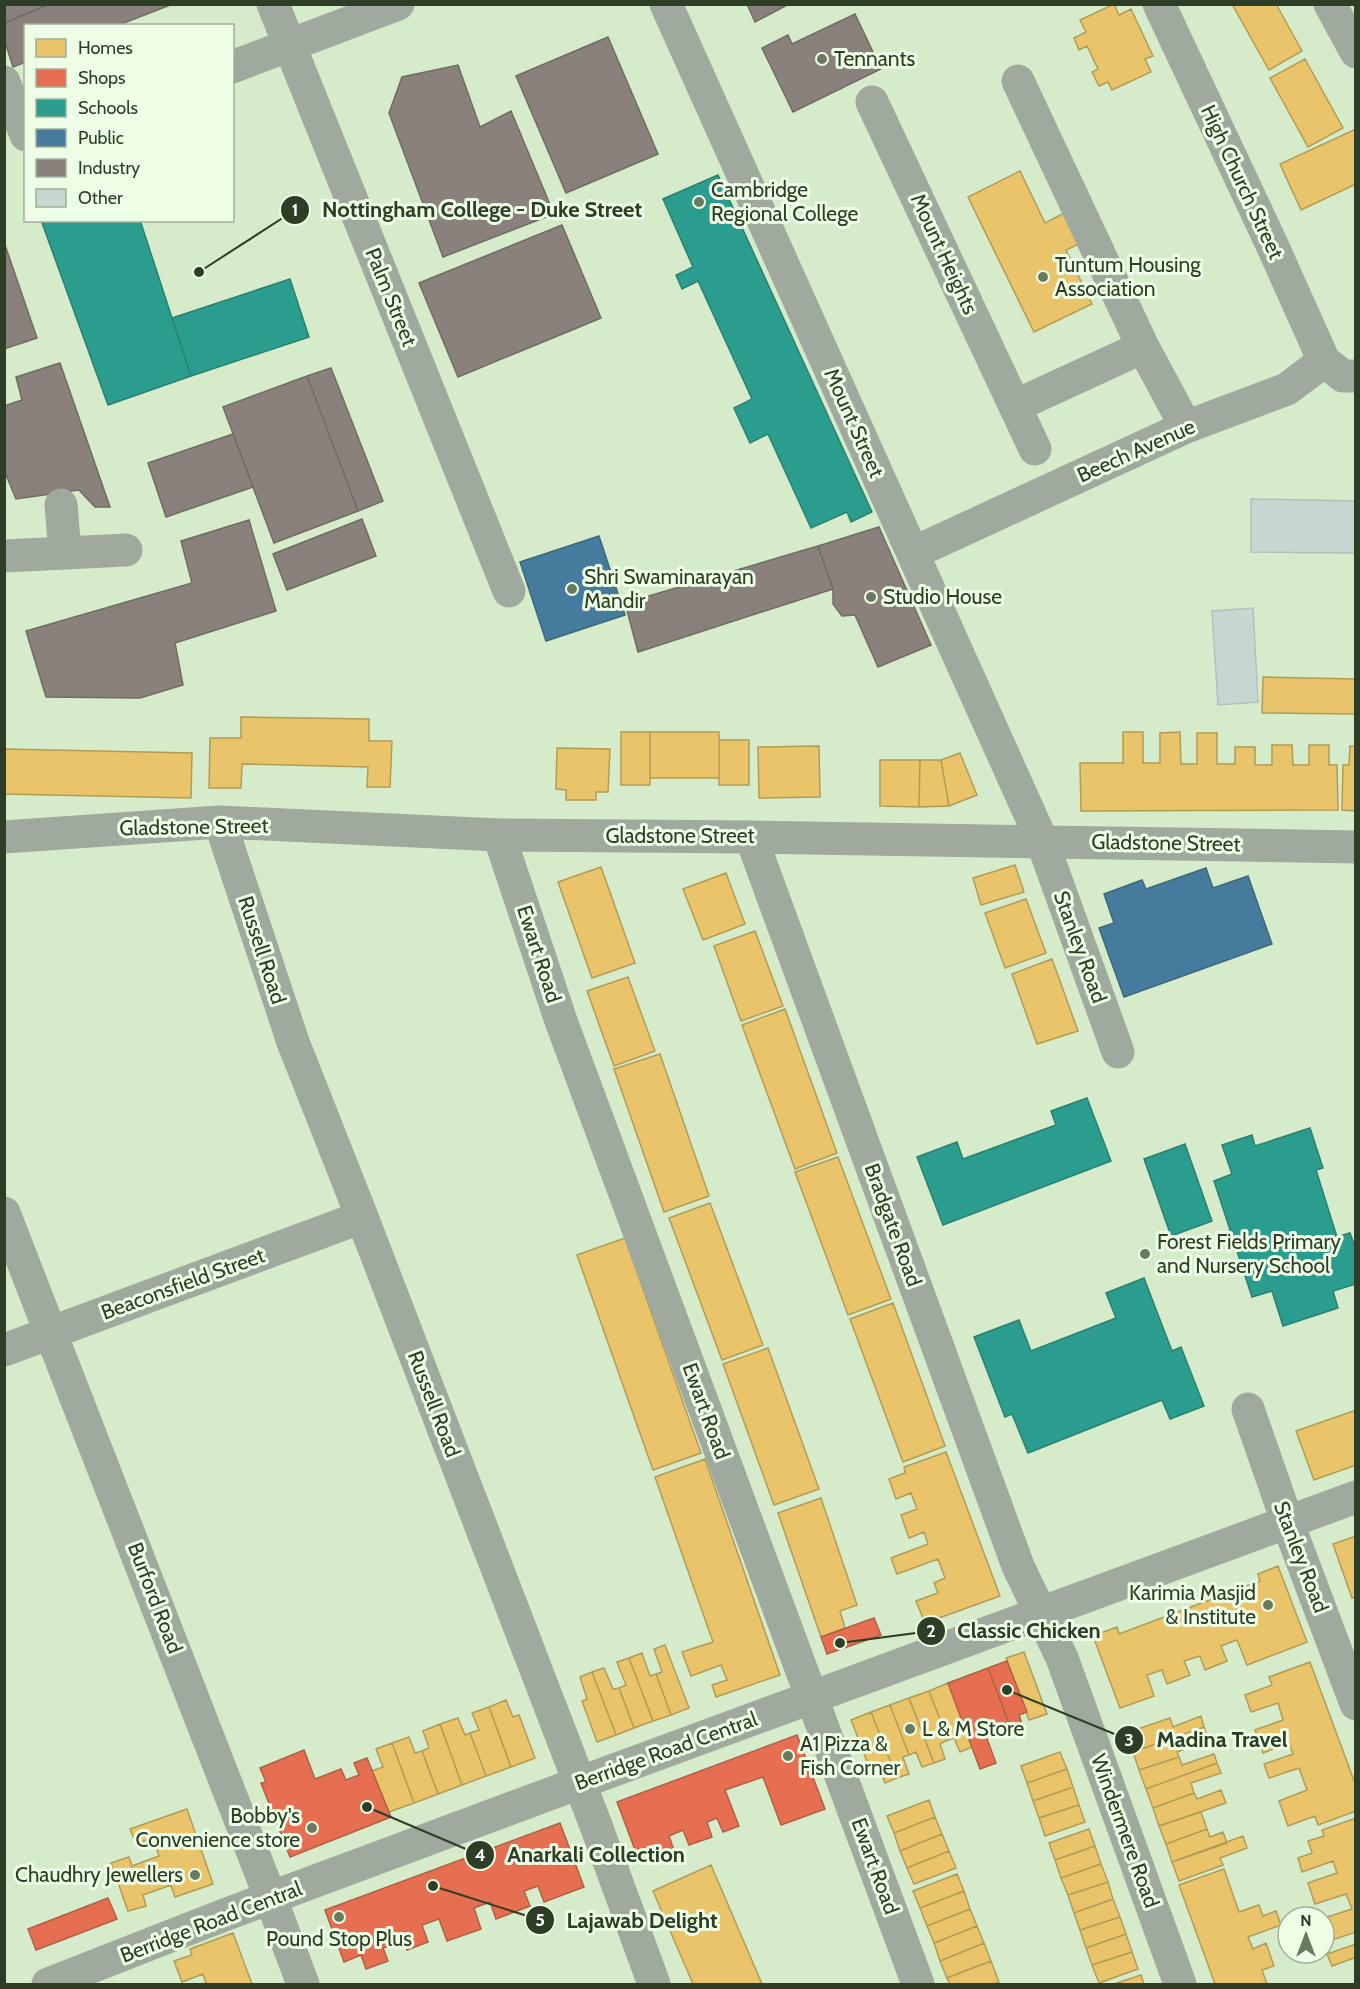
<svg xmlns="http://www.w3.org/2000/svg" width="1360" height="1989" viewBox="0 0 1360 1989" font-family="Cabin,sans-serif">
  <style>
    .homes { fill: #e9c46a; stroke: #b19c56; stroke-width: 1.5 }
    .shops { fill: #e76f51; stroke: #b06044; stroke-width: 1.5 }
    .schools { fill: #2a9d8f; stroke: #2b8070; stroke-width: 1.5 }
    .public { fill: #457b9d; stroke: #3e6979; stroke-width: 1.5 }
    .industry { fill: #8a817c; stroke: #6e6d62; stroke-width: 1.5 }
    .building { fill: #c6d7d2; stroke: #b1c2bd; stroke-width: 1.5 }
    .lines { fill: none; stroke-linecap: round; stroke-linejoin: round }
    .minor { stroke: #a0a99d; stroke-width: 33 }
    .poi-dot { fill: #687b5f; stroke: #edfde6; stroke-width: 2 }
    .labels { text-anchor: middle; stroke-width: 6; stroke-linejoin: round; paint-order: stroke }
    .poi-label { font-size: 21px; fill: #2e3e26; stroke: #edfde6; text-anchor: start }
    .street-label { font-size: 21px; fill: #2e3e26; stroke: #edfde6 }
    .leader { fill: none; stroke: #2e3e26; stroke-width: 2 }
    .callout-dot { fill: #2e3e26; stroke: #edfde6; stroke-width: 2 }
    .mark-label { font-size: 18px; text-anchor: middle; font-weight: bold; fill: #fff }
    .callout-label { font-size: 22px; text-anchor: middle; font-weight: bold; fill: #2e3e26; stroke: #edfde6; stroke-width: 6; stroke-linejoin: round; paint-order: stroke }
  </style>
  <rect width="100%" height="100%" fill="#d5ebca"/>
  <path class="homes" d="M 1114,4 L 1119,15 L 1131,9 L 1153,56 L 1145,59 L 1151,72 L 1112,90 L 1108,82 L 1099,86 L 1092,72 L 1098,69 L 1087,46 L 1079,50 L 1074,38 L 1086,32 L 1080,20 Z
    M 1232,4 L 1276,4 L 1302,51 L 1269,70 Z
    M 1305,59 L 1343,128 L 1308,147 L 1270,78 Z
    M 1356,129 L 1356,184 L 1301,210 L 1280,164 Z
    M 1020,171 L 1045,223 L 1068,211 L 1083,242 L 1066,250 L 1092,304 L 1034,332 L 968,197 Z
    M 1263,677 L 1356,679 L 1356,714 L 1262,713 Z
    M 241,717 L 369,719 L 369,741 L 392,741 L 390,787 L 367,787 L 368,767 L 242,764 L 241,788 L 209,788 L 210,738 L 241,738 Z
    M 621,732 L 650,732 L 650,785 L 621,785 Z
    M 650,732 L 719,732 L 719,778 L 650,778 Z
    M 1123,732 L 1143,732 L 1143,763 L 1160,763 L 1160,733 L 1180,732 L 1181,764 L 1197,764 L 1197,733 L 1217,733 L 1217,764 L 1235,764 L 1235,747 L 1255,747 L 1255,765 L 1272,765 L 1272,745 L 1292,745 L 1293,765 L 1309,765 L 1309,745 L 1329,745 L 1329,765 L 1337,765 L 1338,810 L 1081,811 L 1080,763 L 1123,763 Z
    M 719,740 L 749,740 L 749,785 L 719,785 Z
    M 819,746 L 820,797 L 759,798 L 758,747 Z
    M 1350,746 L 1356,746 L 1356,811 L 1342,810 L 1343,765 L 1349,765 Z
    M 557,748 L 610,749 L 608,792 L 596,792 L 596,800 L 566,800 L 566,790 L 556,789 Z
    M 4,749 L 192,753 L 191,798 L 4,794 Z
    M 960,753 L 977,795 L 949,806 L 941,760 Z
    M 880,760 L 920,760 L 919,807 L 880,806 Z
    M 920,760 L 941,760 L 949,806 L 919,807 Z
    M 1015,865 L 1024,892 L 981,905 L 973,878 Z
    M 601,867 L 635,963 L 592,978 L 558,882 Z
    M 726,873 L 745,924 L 703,940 L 683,889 Z
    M 1026,899 L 1046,953 L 1005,968 L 985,913 Z
    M 755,931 L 783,1006 L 741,1021 L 714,946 Z
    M 1052,959 L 1078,1031 L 1037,1044 L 1012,974 Z
    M 628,977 L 655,1051 L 614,1066 L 587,991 Z
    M 785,1009 L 837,1153 L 795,1169 L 742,1025 Z
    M 660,1054 L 709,1196 L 664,1212 L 614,1069 Z
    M 838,1157 L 891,1299 L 848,1315 L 795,1172 Z
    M 710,1203 L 763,1345 L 722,1360 L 669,1218 Z
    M 625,1238 L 701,1453 L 653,1470 L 577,1255 Z
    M 893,1303 L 945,1446 L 903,1462 L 850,1319 Z
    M 768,1348 L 819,1489 L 774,1505 L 723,1364 Z
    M 1356,1410 L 1356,1465 L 1314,1480 L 1296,1431 Z
    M 946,1452 L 1000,1596 L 925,1623 L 916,1601 L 938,1593 L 934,1583 L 945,1578 L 938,1559 L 897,1574 L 891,1558 L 928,1544 L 924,1532 L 909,1538 L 901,1515 L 917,1509 L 911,1493 L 896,1499 L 889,1479 L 905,1473 L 904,1467 Z
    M 705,1459 L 780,1675 L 716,1697 L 712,1685 L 727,1680 L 721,1665 L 691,1676 L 682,1652 L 713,1642 L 655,1477 Z
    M 821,1498 L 857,1605 L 840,1611 L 845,1628 L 821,1637 L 778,1513 Z
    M 1356,1536 L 1356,1597 L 1352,1598 L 1333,1544 Z
    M 1278,1566 L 1307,1642 L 1247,1665 L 1237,1640 L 1221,1646 L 1227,1661 L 1205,1670 L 1200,1656 L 1184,1661 L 1190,1675 L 1167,1684 L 1162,1670 L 1147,1675 L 1154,1696 L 1120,1708 L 1093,1636 L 1117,1627 L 1119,1634 L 1260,1581 L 1258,1574 Z
    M 665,1645 L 689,1708 L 671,1715 L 656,1674 L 662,1672 L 654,1649 Z
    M 1024,1652 L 1047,1714 L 1029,1720 L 1006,1658 Z
    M 642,1653 L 650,1676 L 656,1674 L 671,1715 L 653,1721 L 629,1658 Z
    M 629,1658 L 653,1721 L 634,1728 L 619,1688 L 626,1685 L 617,1662 Z
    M 1310,1662 L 1356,1786 L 1356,1811 L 1318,1825 L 1315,1816 L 1288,1826 L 1279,1801 L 1307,1790 L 1299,1768 L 1269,1778 L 1264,1764 L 1293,1754 L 1289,1743 L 1263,1753 L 1255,1730 L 1283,1720 L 1278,1703 L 1251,1712 L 1245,1695 L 1272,1685 L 1269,1677 Z
    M 604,1668 L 613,1689 L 619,1688 L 634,1728 L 616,1735 L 592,1672 Z
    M 592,1672 L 616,1735 L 597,1742 L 582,1701 L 587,1699 L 580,1677 Z
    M 948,1683 L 972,1747 L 960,1752 L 954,1738 L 948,1740 L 929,1691 Z
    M 929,1691 L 948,1740 L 940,1744 L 945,1759 L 934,1763 L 909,1698 Z
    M 909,1698 L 934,1763 L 922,1767 L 916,1752 L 909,1755 L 890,1705 Z
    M 506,1700 L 513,1717 L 519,1715 L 535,1758 L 511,1767 L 489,1707 Z
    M 890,1705 L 909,1755 L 903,1757 L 909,1774 L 897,1778 L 871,1712 Z
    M 489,1707 L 511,1767 L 486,1776 L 470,1733 L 479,1730 L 472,1713 Z
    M 871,1712 L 897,1778 L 885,1783 L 879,1769 L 871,1772 L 851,1720 Z
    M 1201,1716 L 1204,1727 L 1133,1752 L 1126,1733 L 1170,1718 L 1173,1727 Z
    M 458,1718 L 465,1735 L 470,1733 L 486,1776 L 462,1785 L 440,1724 Z
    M 440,1724 L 462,1785 L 438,1794 L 422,1751 L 429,1748 L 423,1731 Z
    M 1204,1727 L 1209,1740 L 1177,1752 L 1179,1757 L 1139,1770 L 1133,1752 Z
    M 409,1737 L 415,1753 L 422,1751 L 438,1794 L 414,1803 L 392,1743 Z
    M 392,1743 L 414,1803 L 389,1812 L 372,1771 L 383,1767 L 376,1749 Z
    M 1060,1752 L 1067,1769 L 1027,1783 L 1021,1766 Z
    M 1214,1754 L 1217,1763 L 1146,1789 L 1139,1770 L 1179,1757 L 1182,1765 Z
    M 1217,1763 L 1221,1773 L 1191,1783 L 1194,1793 L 1153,1808 L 1146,1789 Z
    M 1067,1769 L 1073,1787 L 1033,1801 L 1027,1783 Z
    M 1073,1787 L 1079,1805 L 1039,1818 L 1033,1801 Z
    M 1221,1790 L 1226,1803 L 1159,1826 L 1153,1808 L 1194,1793 L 1197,1799 Z
    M 929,1800 L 935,1817 L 894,1833 L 887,1816 Z
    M 1079,1805 L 1085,1822 L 1045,1836 L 1039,1818 Z
    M 187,1809 L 213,1884 L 175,1897 L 171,1885 L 143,1895 L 146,1906 L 128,1911 L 111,1863 L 129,1857 L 132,1866 L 159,1856 L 153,1838 L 136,1844 L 130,1829 Z
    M 1201,1812 L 1207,1829 L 1166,1844 L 1159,1826 Z
    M 935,1817 L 942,1834 L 900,1851 L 894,1833 Z
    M 1356,1818 L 1356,1932 L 1326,1942 L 1324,1935 L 1324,1918 L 1352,1909 L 1346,1894 L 1315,1904 L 1308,1883 L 1337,1873 L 1333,1861 L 1302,1872 L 1298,1858 L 1312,1853 L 1308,1841 L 1324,1836 L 1322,1830 Z
    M 1089,1829 L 1095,1846 L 1055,1860 L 1049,1843 Z
    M 1207,1829 L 1210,1837 L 1223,1832 L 1227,1843 L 1172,1862 L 1166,1844 Z
    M 942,1834 L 949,1851 L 907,1868 L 900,1851 Z
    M 1243,1836 L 1247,1848 L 1220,1858 L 1223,1865 L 1179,1881 L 1172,1862 Z
    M 1095,1846 L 1101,1864 L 1061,1878 L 1055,1860 Z
    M 949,1851 L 956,1868 L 914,1884 L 907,1868 Z
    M 1101,1864 L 1108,1882 L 1068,1895 L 1061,1878 Z
    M 711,1865 L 762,1984 L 693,1984 L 653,1891 Z
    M 1224,1869 L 1239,1912 L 1259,1905 L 1263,1916 L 1276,1911 L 1281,1925 L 1248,1937 L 1253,1949 L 1266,1943 L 1274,1966 L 1262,1970 L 1267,1984 L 1215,1984 L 1179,1885 Z
    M 957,1874 L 964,1891 L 920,1908 L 913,1891 Z
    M 1108,1882 L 1113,1899 L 1074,1913 L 1068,1895 Z
    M 964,1891 L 970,1909 L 927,1926 L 920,1908 Z
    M 1113,1899 L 1120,1917 L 1080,1930 L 1074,1913 Z
    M 970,1909 L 977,1926 L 934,1943 L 927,1926 Z
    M 1120,1917 L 1126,1934 L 1086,1948 L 1080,1930 Z
    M 977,1926 L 984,1943 L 940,1961 L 934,1943 Z
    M 233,1933 L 252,1984 L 202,1984 L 206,1983 L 203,1974 L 182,1982 L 174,1961 L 192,1955 L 190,1949 Z
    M 1126,1934 L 1132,1952 L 1092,1965 L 1086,1948 Z
    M 984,1943 L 991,1961 L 947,1978 L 940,1961 Z
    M 1356,1944 L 1356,1961 L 1354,1958 L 1332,1966 L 1327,1954 Z
    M 1132,1952 L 1138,1969 L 1099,1983 L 1092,1965 Z
    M 991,1961 L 999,1982 L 992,1984 L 950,1984 L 947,1978 Z
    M 1141,1975 L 1144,1984 L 1114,1984 Z"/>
  <path class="shops" d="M 874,1618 L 881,1635 L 827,1654 L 821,1637 Z
    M 1007,1661 L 1027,1712 L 1019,1715 L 1023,1727 L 1012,1731 L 988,1668 Z
    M 988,1668 L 1012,1731 L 1000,1736 L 995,1723 L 983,1728 L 996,1763 L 980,1769 L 948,1683 Z
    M 797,1735 L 825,1809 L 781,1825 L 763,1777 L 725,1790 L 739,1826 L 723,1832 L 717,1818 L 707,1822 L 712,1837 L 689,1845 L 683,1830 L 669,1836 L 674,1850 L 640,1863 L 617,1802 Z
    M 304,1750 L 315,1779 L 341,1769 L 346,1780 L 359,1775 L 354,1763 L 367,1758 L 391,1817 L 290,1857 L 261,1783 L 266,1782 L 260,1768 Z
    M 560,1823 L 584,1887 L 544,1902 L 538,1886 L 524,1891 L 530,1906 L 496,1919 L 490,1902 L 474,1908 L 481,1929 L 447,1941 L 439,1919 L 422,1925 L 428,1942 L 407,1950 L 403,1941 L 383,1948 L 388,1961 L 366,1969 L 361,1955 L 344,1962 L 325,1910 Z
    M 108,1898 L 117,1919 L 36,1950 L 28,1929 Z"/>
  <path class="schools" d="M 718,175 L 872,512 L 851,522 L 847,512 L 811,528 L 768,434 L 750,443 L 734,408 L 752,399 L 698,281 L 682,289 L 676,275 L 693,267 L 663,199 Z
    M 41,220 L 140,220 L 191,376 L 108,405 Z
    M 290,279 L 309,337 L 191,376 L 172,318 Z
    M 1087,1098 L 1111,1161 L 943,1225 L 917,1157 L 957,1142 L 963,1159 L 1056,1125 L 1051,1111 Z
    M 1310,1128 L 1323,1168 L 1316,1170 L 1337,1237 L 1350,1233 L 1356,1250 L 1356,1284 L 1333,1291 L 1338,1308 L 1283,1326 L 1272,1291 L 1252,1297 L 1214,1181 L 1232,1174 L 1222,1145 L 1252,1135 L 1255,1146 Z
    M 1185,1144 L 1212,1221 L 1171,1236 L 1144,1159 Z
    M 1144,1278 L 1172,1351 L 1181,1347 L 1204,1406 L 1170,1419 L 1162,1400 L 1028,1453 L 1012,1414 L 1005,1417 L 974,1337 L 1019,1320 L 1031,1351 L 1116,1318 L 1106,1293 Z"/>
  <path class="public" d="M 599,536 L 625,615 L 546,641 L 520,562 Z
    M 1206,868 L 1213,888 L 1248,876 L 1272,944 L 1124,997 L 1099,928 L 1114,923 L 1104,894 L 1142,880 L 1146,889 Z"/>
  <path class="industry" d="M 4,4 L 50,4 L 4,23 Z
    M 50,4 L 173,4 L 116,26 L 26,26 L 26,62 L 13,67 L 4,39 L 4,23 Z
    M 747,4 L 789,4 L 755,22 Z
    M 855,14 L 881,69 L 793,112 L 762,48 L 788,35 L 792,44 Z
    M 608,37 L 658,154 L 566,193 L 516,76 Z
    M 458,65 L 480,127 L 511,111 L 554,214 L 443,257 L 389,113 L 402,77 Z
    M 562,225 L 601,318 L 458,377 L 419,283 Z
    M 4,242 L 37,338 L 4,349 Z
    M 60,363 L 110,507 L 95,507 L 79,490 L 16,499 L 4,470 L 4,406 L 22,400 L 16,377 Z
    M 331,368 L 383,501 L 358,511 L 307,376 Z
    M 307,376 L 358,511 L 274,543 L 223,407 Z
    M 233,434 L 253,487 L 166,517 L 148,463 Z
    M 362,519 L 376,556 L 287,590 L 273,554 Z
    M 249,520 L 276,611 L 175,643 L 183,685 L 140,698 L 46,697 L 26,631 L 192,583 L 181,541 Z
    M 879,527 L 931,645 L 878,667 L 855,615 L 842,616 L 833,604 L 833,589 L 818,546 Z
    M 818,546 L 833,589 L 638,652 L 625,603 Z"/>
  <path class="building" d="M 1251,499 L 1356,501 L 1356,553 L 1251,552 Z
    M 1253,608 L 1258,702 L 1218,705 L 1212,611 Z"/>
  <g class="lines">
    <path class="minor" d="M 273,4 L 509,591
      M 666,4 L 1042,841 L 1118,1052
      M 1159,4 L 1273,247 L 1324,361
      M 1330,4 L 1356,52
      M 232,67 L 398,4
      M 1018,81 L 1143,347 L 1186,427
      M 4,82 L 26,135
      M 872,102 L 1035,449
      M 1015,406 L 1143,347
      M 61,505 L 65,553
      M 913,553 L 1186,427 L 1287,389 L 1324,361 L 1343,376 L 1356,376
      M 4,556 L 126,550
      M 220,822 L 293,1042 L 362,1217 L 595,1823 L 654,1984
      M 499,835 L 561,1021 L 918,1984
      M 4,837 L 220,822 L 499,835 L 751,837 L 1356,847
      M 751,837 L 1018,1566 L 1062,1658 L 1180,1984
      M 4,1213 L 271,1899 L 303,1984
      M 4,1350 L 362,1217
      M 1248,1409 L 1287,1521 L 1356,1704
      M 48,1984 L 219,1917 L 579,1783 L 1356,1497"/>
  </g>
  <g class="poi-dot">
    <circle cx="822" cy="59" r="6"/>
    <circle cx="699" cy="202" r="6"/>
    <circle cx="1043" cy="277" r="6"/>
    <circle cx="572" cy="589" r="6"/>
    <circle cx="871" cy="597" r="6"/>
    <circle cx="1145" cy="1254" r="6"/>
    <circle cx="1268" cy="1605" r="6"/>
    <circle cx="910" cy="1729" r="6"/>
    <circle cx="788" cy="1756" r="6"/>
    <circle cx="312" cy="1828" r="6"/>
    <circle cx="195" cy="1875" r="6"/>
    <circle cx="339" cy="1917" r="6"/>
  </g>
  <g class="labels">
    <g class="poi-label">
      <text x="834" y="66">Tennants</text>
      <text x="711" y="197">Cambridge<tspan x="711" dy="24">Regional College</tspan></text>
      <text x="1055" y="272">Tuntum Housing<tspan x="1055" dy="24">Association</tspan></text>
      <text x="584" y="584">Shri Swaminarayan<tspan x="584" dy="24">Mandir</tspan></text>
      <text x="883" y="604">Studio House</text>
      <text x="1157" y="1249">Forest Fields Primary<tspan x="1157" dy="24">and Nursery School</tspan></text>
      <text x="1256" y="1600" text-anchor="end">Karimia Masjid<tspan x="1256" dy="24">&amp; Institute</tspan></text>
      <text x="922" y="1736">L &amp; M Store</text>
      <text x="800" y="1751">A1 Pizza &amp;<tspan x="800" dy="24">Fish Corner</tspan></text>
      <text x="300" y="1823" text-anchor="end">Bobby's<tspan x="300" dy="24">Convenience store</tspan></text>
      <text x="183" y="1882" text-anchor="end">Chaudhry Jewellers</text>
      <text x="339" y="1946" text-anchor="middle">Pound Stop Plus</text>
    </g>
    <g class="street-label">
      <text transform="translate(1242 182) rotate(65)" y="7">High Church Street</text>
      <text transform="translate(944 254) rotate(65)" y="7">Mount Heights</text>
      <text transform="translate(391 297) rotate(68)" y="7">Palm Street</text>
      <text transform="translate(854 423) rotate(66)" y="7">Mount Street</text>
      <text transform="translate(1136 451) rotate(-24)" y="7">Beech Avenue</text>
      <text transform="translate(194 827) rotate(-1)" y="7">Gladstone Street</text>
      <text x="680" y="843">Gladstone Street</text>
      <text transform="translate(1166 843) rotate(1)" y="7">Gladstone Street</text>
      <text transform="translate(1080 947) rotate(70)" y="7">Stanley Road</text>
      <text transform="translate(262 950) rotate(72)" y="7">Russell Road</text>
      <text transform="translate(539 954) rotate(72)" y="7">Ewart Road</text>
      <text transform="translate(893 1225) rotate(70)" y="7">Bradgate Road</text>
      <text transform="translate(183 1284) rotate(-20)" y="7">Beaconsfield Street</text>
      <text transform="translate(434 1404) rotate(69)" y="7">Russell Road</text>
      <text transform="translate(706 1411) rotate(70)" y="7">Ewart Road</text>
      <text transform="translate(1301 1557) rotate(69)" y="7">Stanley Road</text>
      <text transform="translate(155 1598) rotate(69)" y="7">Burford Road</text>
      <text transform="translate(666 1751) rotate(-20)" y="7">Berridge Road Central</text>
      <text transform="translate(1125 1831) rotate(70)" y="7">Windermere Road</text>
      <text transform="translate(875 1866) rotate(70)" y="7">Ewart Road</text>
      <text transform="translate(211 1922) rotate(-21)" y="7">Berridge Road Central</text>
    </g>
  </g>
  <path class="leader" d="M199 272L295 210M840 1643L931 1631M1007 1690L1129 1740M367 1807L480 1855M433 1886L540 1920"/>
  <g class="callout-dot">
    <circle cx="199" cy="272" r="6"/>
    <circle cx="840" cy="1643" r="6"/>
    <circle cx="1007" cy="1690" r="6"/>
    <circle cx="367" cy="1807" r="6"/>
    <circle cx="433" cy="1886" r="6"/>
    <circle cx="295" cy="210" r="15"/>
    <circle cx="931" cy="1631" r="15"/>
    <circle cx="1129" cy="1740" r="15"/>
    <circle cx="480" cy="1855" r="15"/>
    <circle cx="540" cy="1920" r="15"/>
  </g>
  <g class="mark-label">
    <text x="295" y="216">1</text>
    <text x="931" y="1637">2</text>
    <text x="1129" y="1746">3</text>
    <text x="480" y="1861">4</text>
    <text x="540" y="1926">5</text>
  </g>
  <g class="callout-label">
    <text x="482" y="217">Nottingham College - Duke Street</text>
    <text x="1029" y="1638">Classic Chicken</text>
    <text x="1222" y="1747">Madina Travel</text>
    <text x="596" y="1862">Anarkali Collection</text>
    <text x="642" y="1928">Lajawab Delight</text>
  </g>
  <rect width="1360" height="1989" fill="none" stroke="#2e3e26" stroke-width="12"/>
  <rect x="24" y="24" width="210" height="198" fill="#edfde6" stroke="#a1b199" stroke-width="1.5"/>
  <rect x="36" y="39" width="30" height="18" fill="#e9c46a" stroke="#a1b199" stroke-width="1.5"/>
  <text x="78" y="54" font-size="18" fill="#2e3e26">Homes</text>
  <rect x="36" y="69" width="30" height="18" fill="#e76f51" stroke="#a1b199" stroke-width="1.5"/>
  <text x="78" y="84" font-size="18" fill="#2e3e26">Shops</text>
  <rect x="36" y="99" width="30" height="18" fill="#2a9d8f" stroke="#a1b199" stroke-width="1.5"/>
  <text x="78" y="114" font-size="18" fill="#2e3e26">Schools</text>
  <rect x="36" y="129" width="30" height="18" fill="#457b9d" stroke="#a1b199" stroke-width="1.5"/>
  <text x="78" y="144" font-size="18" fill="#2e3e26">Public</text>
  <rect x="36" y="159" width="30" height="18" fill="#8a817c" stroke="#a1b199" stroke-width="1.5"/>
  <text x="78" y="174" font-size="18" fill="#2e3e26">Industry</text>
  <rect x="36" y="189" width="30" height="18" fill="#c6d7d2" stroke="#a1b199" stroke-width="1.5"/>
  <text x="78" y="204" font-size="18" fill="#2e3e26">Other</text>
  <g transform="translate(1306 1935)"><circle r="28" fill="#edfde6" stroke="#a1b199" stroke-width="1.5"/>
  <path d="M0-4.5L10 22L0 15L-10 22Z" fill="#687b5f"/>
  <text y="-9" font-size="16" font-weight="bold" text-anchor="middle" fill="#2e3e26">N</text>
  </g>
</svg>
